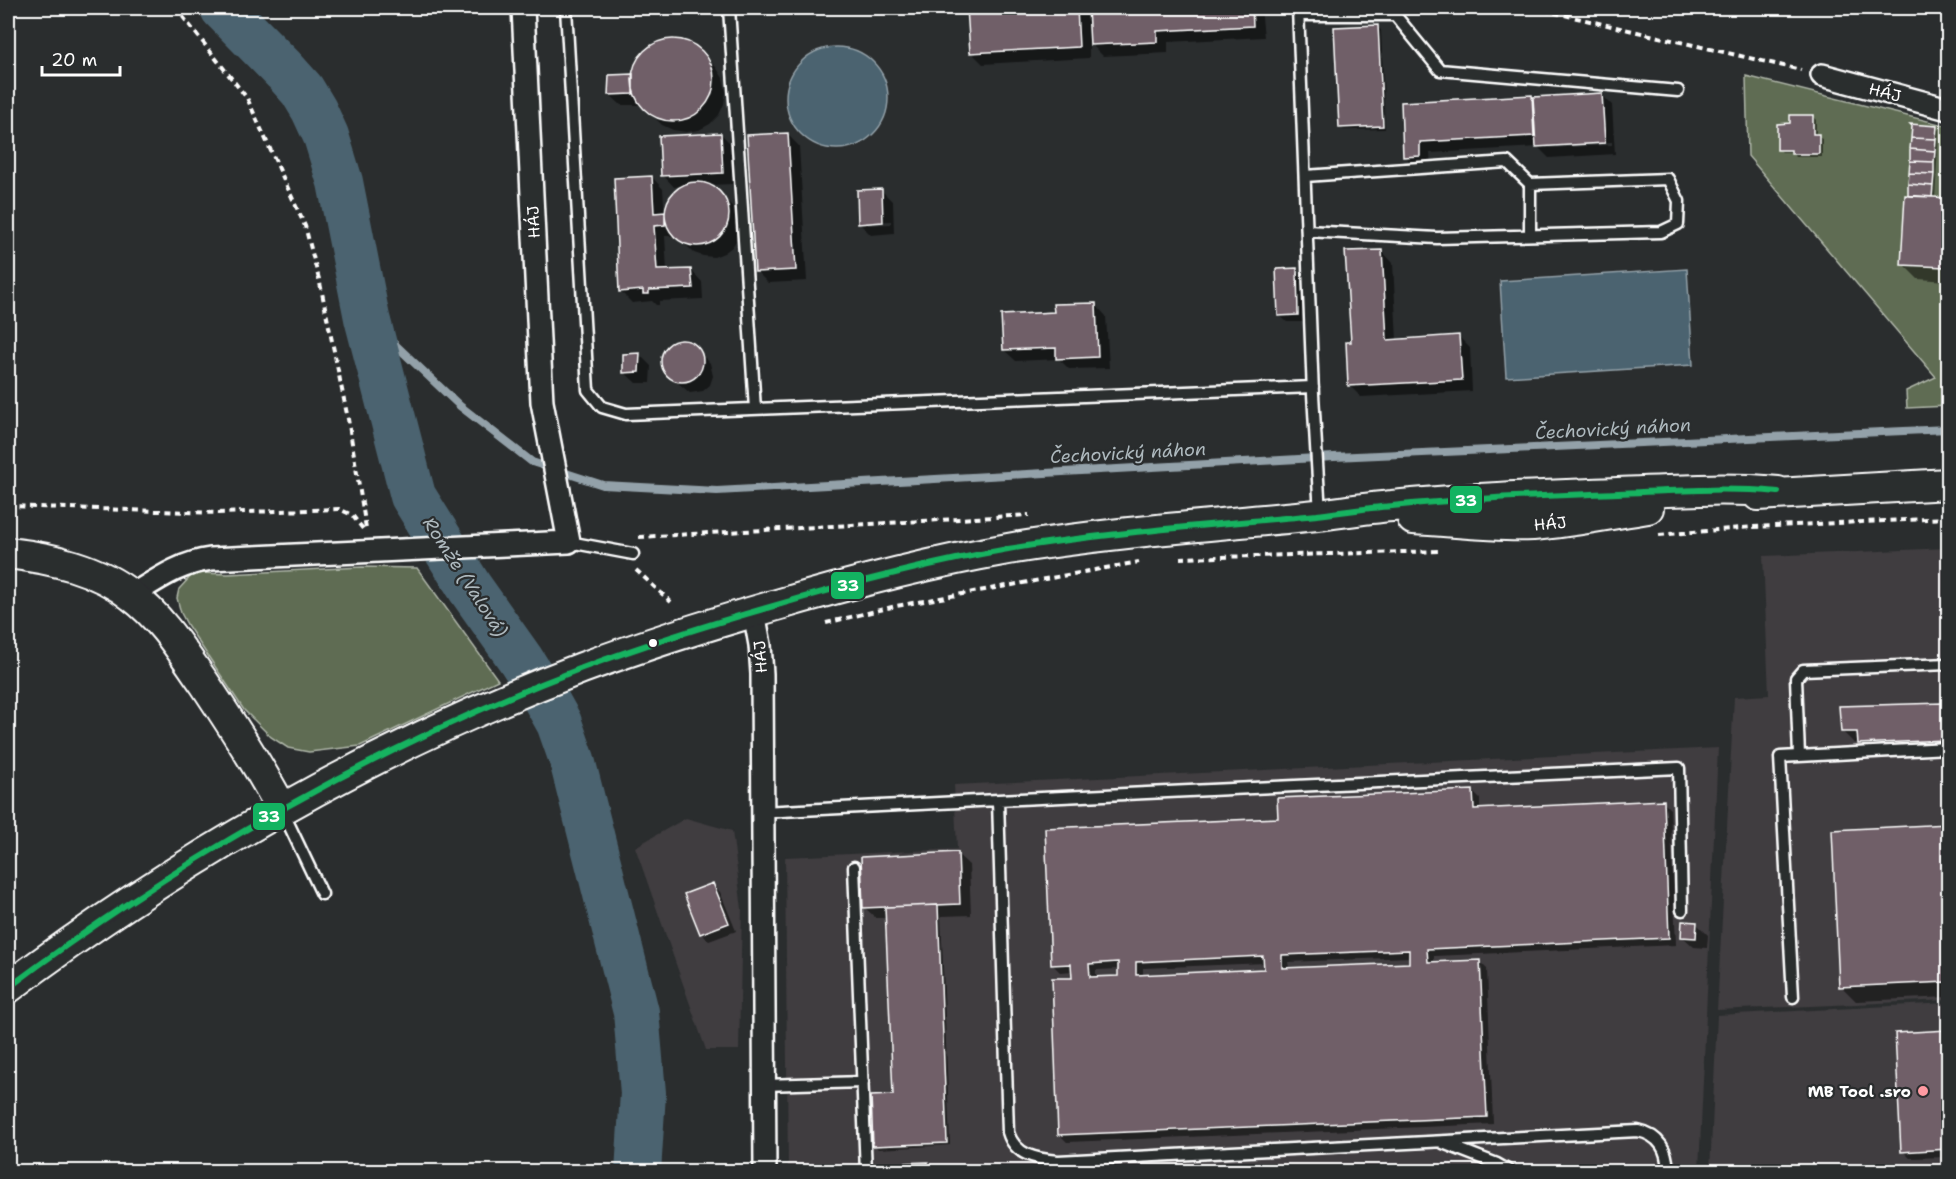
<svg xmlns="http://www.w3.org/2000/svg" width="1956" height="1179" viewBox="0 0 1956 1179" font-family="'Shantell Sans',sans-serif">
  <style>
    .built { fill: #3f3c3f }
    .green { fill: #5f6c53; stroke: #afb6a9; stroke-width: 1.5 }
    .water { fill: #4b636f; stroke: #93a1a9; stroke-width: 1.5 }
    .shadow { fill: #0007; fill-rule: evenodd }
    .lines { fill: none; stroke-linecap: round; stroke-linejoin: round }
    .stream { stroke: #93a1a9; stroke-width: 8 }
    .river { stroke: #4b636f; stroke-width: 46 }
    .building { fill: #705f68; stroke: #fff; stroke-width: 1.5; fill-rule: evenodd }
    .lane-casing { stroke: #fff; stroke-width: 15 }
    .street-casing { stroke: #fff; stroke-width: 26 }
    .secondary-casing { stroke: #fff; stroke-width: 34 }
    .path { stroke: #fff; stroke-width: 4; stroke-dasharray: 6 4.5; stroke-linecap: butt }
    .lane { stroke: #2a2d2e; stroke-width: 10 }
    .street { stroke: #2a2d2e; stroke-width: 21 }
    .secondary { stroke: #2a2d2e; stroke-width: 30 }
    .bus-1-casing { stroke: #2a2d2e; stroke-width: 10 }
    .bus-1 { stroke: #13b361; stroke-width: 6 }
    .bus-dot { fill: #fff; stroke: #2a2d2e; stroke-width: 2 }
    .poi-dot { fill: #ff9aa2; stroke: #2a2d2e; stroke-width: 2 }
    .labels { text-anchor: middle; stroke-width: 4.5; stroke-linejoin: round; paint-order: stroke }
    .street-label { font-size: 16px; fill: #fff; stroke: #2a2d2e }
    .poi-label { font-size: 16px; font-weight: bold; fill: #fff; stroke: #2a2d2e; text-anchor: end }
    .water-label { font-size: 18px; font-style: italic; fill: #aeb9be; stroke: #2a2d2e }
    .line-badge { stroke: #2a2d2e; stroke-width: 2 }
    .badge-label { font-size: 16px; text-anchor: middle; font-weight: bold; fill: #fff }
  </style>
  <rect width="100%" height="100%" fill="#2a2d2e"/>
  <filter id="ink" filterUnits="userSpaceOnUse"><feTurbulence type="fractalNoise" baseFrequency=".0167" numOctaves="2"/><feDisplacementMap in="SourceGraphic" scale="12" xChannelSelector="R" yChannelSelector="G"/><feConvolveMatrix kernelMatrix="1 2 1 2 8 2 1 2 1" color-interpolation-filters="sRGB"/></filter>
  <g filter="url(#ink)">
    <path class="built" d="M 1948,548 L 1948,1000 L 1717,1010 L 1734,697 L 1769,695 L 1763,556 Z
      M 1718,748 L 1699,1171 L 788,1171 L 785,857 L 957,849 L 954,785 Z
      M 686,818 L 732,831 L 742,909 L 739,1050 L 706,1050 L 635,847 Z
      M 1948,1003 L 1948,1171 L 1710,1172 L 1717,1015 Z"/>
    <path class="green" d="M 1746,76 L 1948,126 L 1948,406 L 1907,408 L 1906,391 L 1936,377 L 1748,156 Z
      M 362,567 L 417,568 L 498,680 L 360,746 L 309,752 L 288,748 L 271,737 L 244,710 L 188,626 L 181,613 L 177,598 L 179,589 L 191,576 L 199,573 L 228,574 Z
      M 1902,1165 L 1879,1171 L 1768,1171 Z"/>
    <path class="water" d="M786 98a51 51 0 1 1 102 0a51 51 0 1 1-102 0Z
      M 1687,269 L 1693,365 L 1506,377 L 1500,281 Z"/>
    <path class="shadow" d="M 1008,8 L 1079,8 L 1090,18 L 1089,8 L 1261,8 L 1264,37 L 1168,42 L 1168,53 L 1103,56 L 1089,42 L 1089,58 L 983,64 L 971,52 L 969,10 Z
      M 1377,27 L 1381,30 L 1385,129 L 1344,130 L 1341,127 Z
      M 671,41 L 683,42 L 695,47 L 716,67 L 723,78 L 726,91 L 724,104 L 719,115 L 710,124 L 699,130 L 686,132 L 673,130 L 662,125 L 642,105 L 621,105 L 609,94 L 610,77 L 634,75 L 639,61 L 647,51 L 658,44 Z
      M 1601,94 L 1612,105 L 1615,154 L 1549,158 L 1538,147 L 1430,153 L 1431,166 L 1416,167 L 1405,156 L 1402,104 ZM 1612,142 L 1612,145 L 1546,148 L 1546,145 Z
      M 1812,116 L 1816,120 L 1816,136 L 1822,139 L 1822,157 L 1795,157 L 1792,152 L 1782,152 L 1779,149 L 1792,125 Z
      M 1936,127 L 1939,130 L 1935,199 L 1948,200 L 1948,281 L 1918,279 L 1903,264 L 1909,197 Z
      M 721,134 L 732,145 L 734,184 L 707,185 L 714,189 L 734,208 L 739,217 L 740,228 L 738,238 L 732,247 L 724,253 L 714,257 L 703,256 L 694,253 L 677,236 L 665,236 L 667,271 L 691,270 L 702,282 L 703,299 L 659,301 L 659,305 L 656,305 L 652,301 L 632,303 L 620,291 L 652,177 L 663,189 L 665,217 L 669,200 L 676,192 L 684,186 L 674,187 L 663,175 Z
      M 787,134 L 799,146 L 807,281 L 768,283 L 756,271 Z
      M 881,190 L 893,202 L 894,233 L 871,235 L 859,223 ZM 891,221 L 891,224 L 868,225 L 868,222 Z
      M 1382,251 L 1393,263 L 1397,341 L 1459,337 L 1470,348 L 1472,391 L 1361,397 L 1350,386 L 1352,343 Z
      M 1296,270 L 1304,277 L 1305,322 L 1287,322 L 1279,315 Z
      M 1095,304 L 1106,316 L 1109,368 L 1069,369 L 1059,359 L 1016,361 L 1004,350 L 1055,314 Z
      M 683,341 L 691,344 L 710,363 L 713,376 L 710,385 L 703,391 L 690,393 L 665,372 L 662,358 L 668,347 Z
      M 640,355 L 651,366 L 650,383 L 636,383 L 624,372 Z
      M 1942,704 L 1948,710 L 1948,751 L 1871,755 L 1859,743 L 1854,743 L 1843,732 Z
      M 1472,791 L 1480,799 L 1480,810 L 1663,802 L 1670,809 L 1676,945 L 1434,956 L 1434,964 L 1479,961 L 1487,969 L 1493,1124 L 1067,1142 L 1060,1135 L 1073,979 L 1073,971 L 1060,972 L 1053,965 L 1279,819 ZM 1411,957 L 1411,964 L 1289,970 L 1288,962 ZM 1265,963 L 1265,971 L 1143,976 L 1143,968 ZM 1119,969 L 1120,977 L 1096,978 L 1096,970 Z
      M 1948,826 L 1948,997 L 1856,1001 L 1841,986 L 1834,832 Z
      M 957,854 L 969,865 L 971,915 L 941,916 L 950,1145 L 878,1149 L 874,1145 L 895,1096 L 887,918 L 876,918 L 864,907 Z
      M 713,885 L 720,892 L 736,931 L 709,941 L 702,934 L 686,895 Z
      M 1696,923 L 1708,935 L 1707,948 L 1694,947 L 1682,936 Z
      M 1948,1032 L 1948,1157 L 1910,1158 L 1903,1151 L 1897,1034 Z
      M 928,1163 L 936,1172 L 900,1172 Z"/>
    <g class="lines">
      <path class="stream" d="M 367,318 L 460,406 L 532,462 L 603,485 L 717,491 L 1334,457 L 1948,429"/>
      <path class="river" d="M 223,8 L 285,71 L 302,90 L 314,110 L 326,136 L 340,182 L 367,318 L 413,496 L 470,588 L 521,660 L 545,698 L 559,723 L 572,760 L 636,1012 L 643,1093 L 638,1172"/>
    </g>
    <path class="building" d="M 967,8 L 1077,8 L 1079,47 L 970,53 Z
      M 1088,8 L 1252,8 L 1253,26 L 1157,31 L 1157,42 L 1090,45 Z
      M 1378,25 L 1383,126 L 1339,128 L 1334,27 Z
      M632 80a41 41 0 1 1 82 0a41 41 0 1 1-82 0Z
      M 633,74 L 633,94 L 608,95 L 609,75 Z
      M 1602,93 L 1605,143 L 1536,147 L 1533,97 Z
      M 1532,95 L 1534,136 L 1420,142 L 1420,156 L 1403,157 L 1401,102 Z
      M 1790,115 L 1813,115 L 1813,134 L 1819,134 L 1819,154 L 1791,154 L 1791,150 L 1777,150 L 1777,124 L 1790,123 Z
      M 1910,124 L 1937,126 L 1936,139 L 1911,138 L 1912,126 Z
      M 721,133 L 723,173 L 661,176 L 659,136 Z
      M 788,133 L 796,270 L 755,272 L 747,135 Z
      M 1911,138 L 1936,139 L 1935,151 L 1910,149 Z
      M 1910,149 L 1935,151 L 1934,162 L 1910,161 Z
      M 1910,161 L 1934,162 L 1934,174 L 1909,173 Z
      M 1909,173 L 1934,174 L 1933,186 L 1908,184 Z
      M 652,176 L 654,213 L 665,212 L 665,225 L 654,226 L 657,270 L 691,269 L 693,288 L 649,290 L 649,294 L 643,294 L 643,290 L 619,292 L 614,178 Z
      M665 214a32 32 0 1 1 64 0a32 32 0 1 1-64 0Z
      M 1908,184 L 1933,186 L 1932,197 L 1908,196 Z
      M 882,189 L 883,222 L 858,224 L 857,190 Z
      M 1905,195 L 1948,198 L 1945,267 L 1901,265 Z
      M 1382,250 L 1387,340 L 1459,335 L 1462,380 L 1348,386 L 1346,342 L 1351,342 L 1345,251 Z
      M 1297,268 L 1298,315 L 1278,316 L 1276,269 Z
      M 1096,303 L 1098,357 L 1056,359 L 1056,348 L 1003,350 L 1001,315 L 1054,312 L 1053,304 Z
      M661 361a21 21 0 1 1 42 0a21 21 0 1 1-42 0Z
      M 640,353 L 639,372 L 623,373 L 623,354 Z
      M 1943,703 L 1945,740 L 1858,744 L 1857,732 L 1841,732 L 1839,706 Z
      M 1473,790 L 1474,809 L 1664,800 L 1669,938 L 1427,949 L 1428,962 L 1480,960 L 1487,1117 L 1058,1135 L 1052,978 L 1072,978 L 1071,964 L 1051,965 L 1045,828 L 1278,818 L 1277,798 ZM 1409,950 L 1409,963 L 1282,968 L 1282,955 ZM 1263,956 L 1264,969 L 1136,975 L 1136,962 ZM 1118,962 L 1118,976 L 1090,977 L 1089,964 Z
      M 1948,824 L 1948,982 L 1839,987 L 1832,830 Z
      M 958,852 L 960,904 L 863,908 L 861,857 Z
      M 713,883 L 729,923 L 700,934 L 684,894 Z
      M 938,905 L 947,1143 L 873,1146 L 871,1096 L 893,1095 L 885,907 Z
      M 1682,921 L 1697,922 L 1696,938 L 1681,937 Z
      M 1948,1030 L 1948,1149 L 1901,1152 L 1895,1033 Z
      M 928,1162 L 929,1172 L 899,1172 L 898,1163 Z"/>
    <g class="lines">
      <defs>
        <path id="lane" d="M 566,8 L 588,390 L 602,407 L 626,414 L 1313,387
          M 729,8 L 755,409
          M 1298,8 L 1313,394 L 1320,514
          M 1299,15 L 1395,15 L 1440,70 L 1678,91
          M 1305,176 L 1507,162 L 1530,184 L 1668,179 L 1679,201 L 1678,224 L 1661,232 L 1437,238 L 1307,231
          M 1530,184 L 1530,235
          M 569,542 L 633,554
          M 1799,756 L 1796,678 L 1803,670 L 1948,664
          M 998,800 L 1679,768 L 1682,910
          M 282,810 L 322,894
          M 762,812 L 998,800 L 1008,1132 C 1015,1156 1037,1159 1058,1161 L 1638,1131 C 1659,1135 1669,1151 1667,1172
          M 854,867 L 866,1172
          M 1793,997 L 1780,757 L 1948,748
          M 764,1085 L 863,1082
          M 1443,1143 L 1497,1164 L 1511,1172"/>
        <path id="street" d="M 1822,75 L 1948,109
          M 132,595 C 158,579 180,563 211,559 L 569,542 L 542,402 L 523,8
          M 754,612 L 760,645 L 762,674 L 765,1172"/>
        <path id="secondary" d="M 1758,495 L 1948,484
          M 1413,519 C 1453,521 1493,527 1533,525 C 1572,522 1610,514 1648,508
          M 8,553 C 51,558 97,568 132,596 C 163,619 183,653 205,684 C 232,725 259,766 282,809
          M 8,988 C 181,858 379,745 582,668 C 644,645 707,625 770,607 C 848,584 928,563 1008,549 C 1111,532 1214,525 1317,515 C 1342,512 1367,508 1392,506 C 1467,498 1542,496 1618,493 C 1671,491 1725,487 1778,492"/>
      </defs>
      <use href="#lane" class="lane-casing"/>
      <use href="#street" class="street-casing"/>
      <use href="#secondary" class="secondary-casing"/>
      <path class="path" d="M 176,8 L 247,98 L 305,226 L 320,283 L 348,419 L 366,528
        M 1534,8 L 1801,70
        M 8,506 L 218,513 L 339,509 L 352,515 L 363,529
        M 1659,535 L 1753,527 L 1948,518
        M 639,537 L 1029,515
        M 1180,558 L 1442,551
        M 636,570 L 671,602
        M 826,623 L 896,606 L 1139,562"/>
      <use href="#lane" class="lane"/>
      <use href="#street" class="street"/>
      <use href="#secondary" class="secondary"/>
      <defs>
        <path id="bus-1" d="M 8,988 C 181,858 379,745 582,668 C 644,645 707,625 770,607 C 848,584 928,563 1008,549 C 1111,532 1214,525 1317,515 C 1342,512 1367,508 1392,506 C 1467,498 1542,496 1618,493 C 1671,491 1725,487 1778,492"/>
      </defs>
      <use href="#bus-1" class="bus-1-casing"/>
      <use href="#bus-1" class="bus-1"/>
    </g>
  </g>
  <circle class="bus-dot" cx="653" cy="643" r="5"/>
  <circle class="poi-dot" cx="1923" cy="1091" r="6"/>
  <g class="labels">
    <g class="street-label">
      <text transform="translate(1885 92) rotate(15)" y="6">HÁJ</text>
      <text transform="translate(533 222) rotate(-93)" y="6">HÁJ</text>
      <text transform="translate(1550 523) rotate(-5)" y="6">HÁJ</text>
      <text transform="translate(760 657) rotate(-94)" y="6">HÁJ</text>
    </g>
    <g class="poi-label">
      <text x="1911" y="1097">MB Tool .sro</text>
    </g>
    <g class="water-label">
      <text transform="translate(1613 429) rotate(-3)" y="6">Čechovický náhon</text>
      <text transform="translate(1128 453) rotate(-3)" y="6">Čechovický náhon</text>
      <text transform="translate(465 577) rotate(57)" y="6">Romže (Valová)</text>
    </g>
  </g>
  <g class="line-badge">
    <rect x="1449" y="485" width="34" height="29" rx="6" fill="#13b361"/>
    <rect x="830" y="571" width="35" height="29" rx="6" fill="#13b361"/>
    <rect x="252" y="802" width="34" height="29" rx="6" fill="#13b361"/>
  </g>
  <g class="badge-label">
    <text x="1466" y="506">33</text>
    <text x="848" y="591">33</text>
    <text x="269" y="822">33</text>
  </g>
  <rect width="1956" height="1179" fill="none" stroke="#2a2d2e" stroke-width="30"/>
  <rect x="15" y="15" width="1926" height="1149" fill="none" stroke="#fff" stroke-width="2" filter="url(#ink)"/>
  <path d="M42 66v9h78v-9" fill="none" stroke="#ffffff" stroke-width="3"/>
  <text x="51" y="66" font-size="18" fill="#ffffff" stroke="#2a2d2e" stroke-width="4.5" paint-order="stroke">20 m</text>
</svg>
